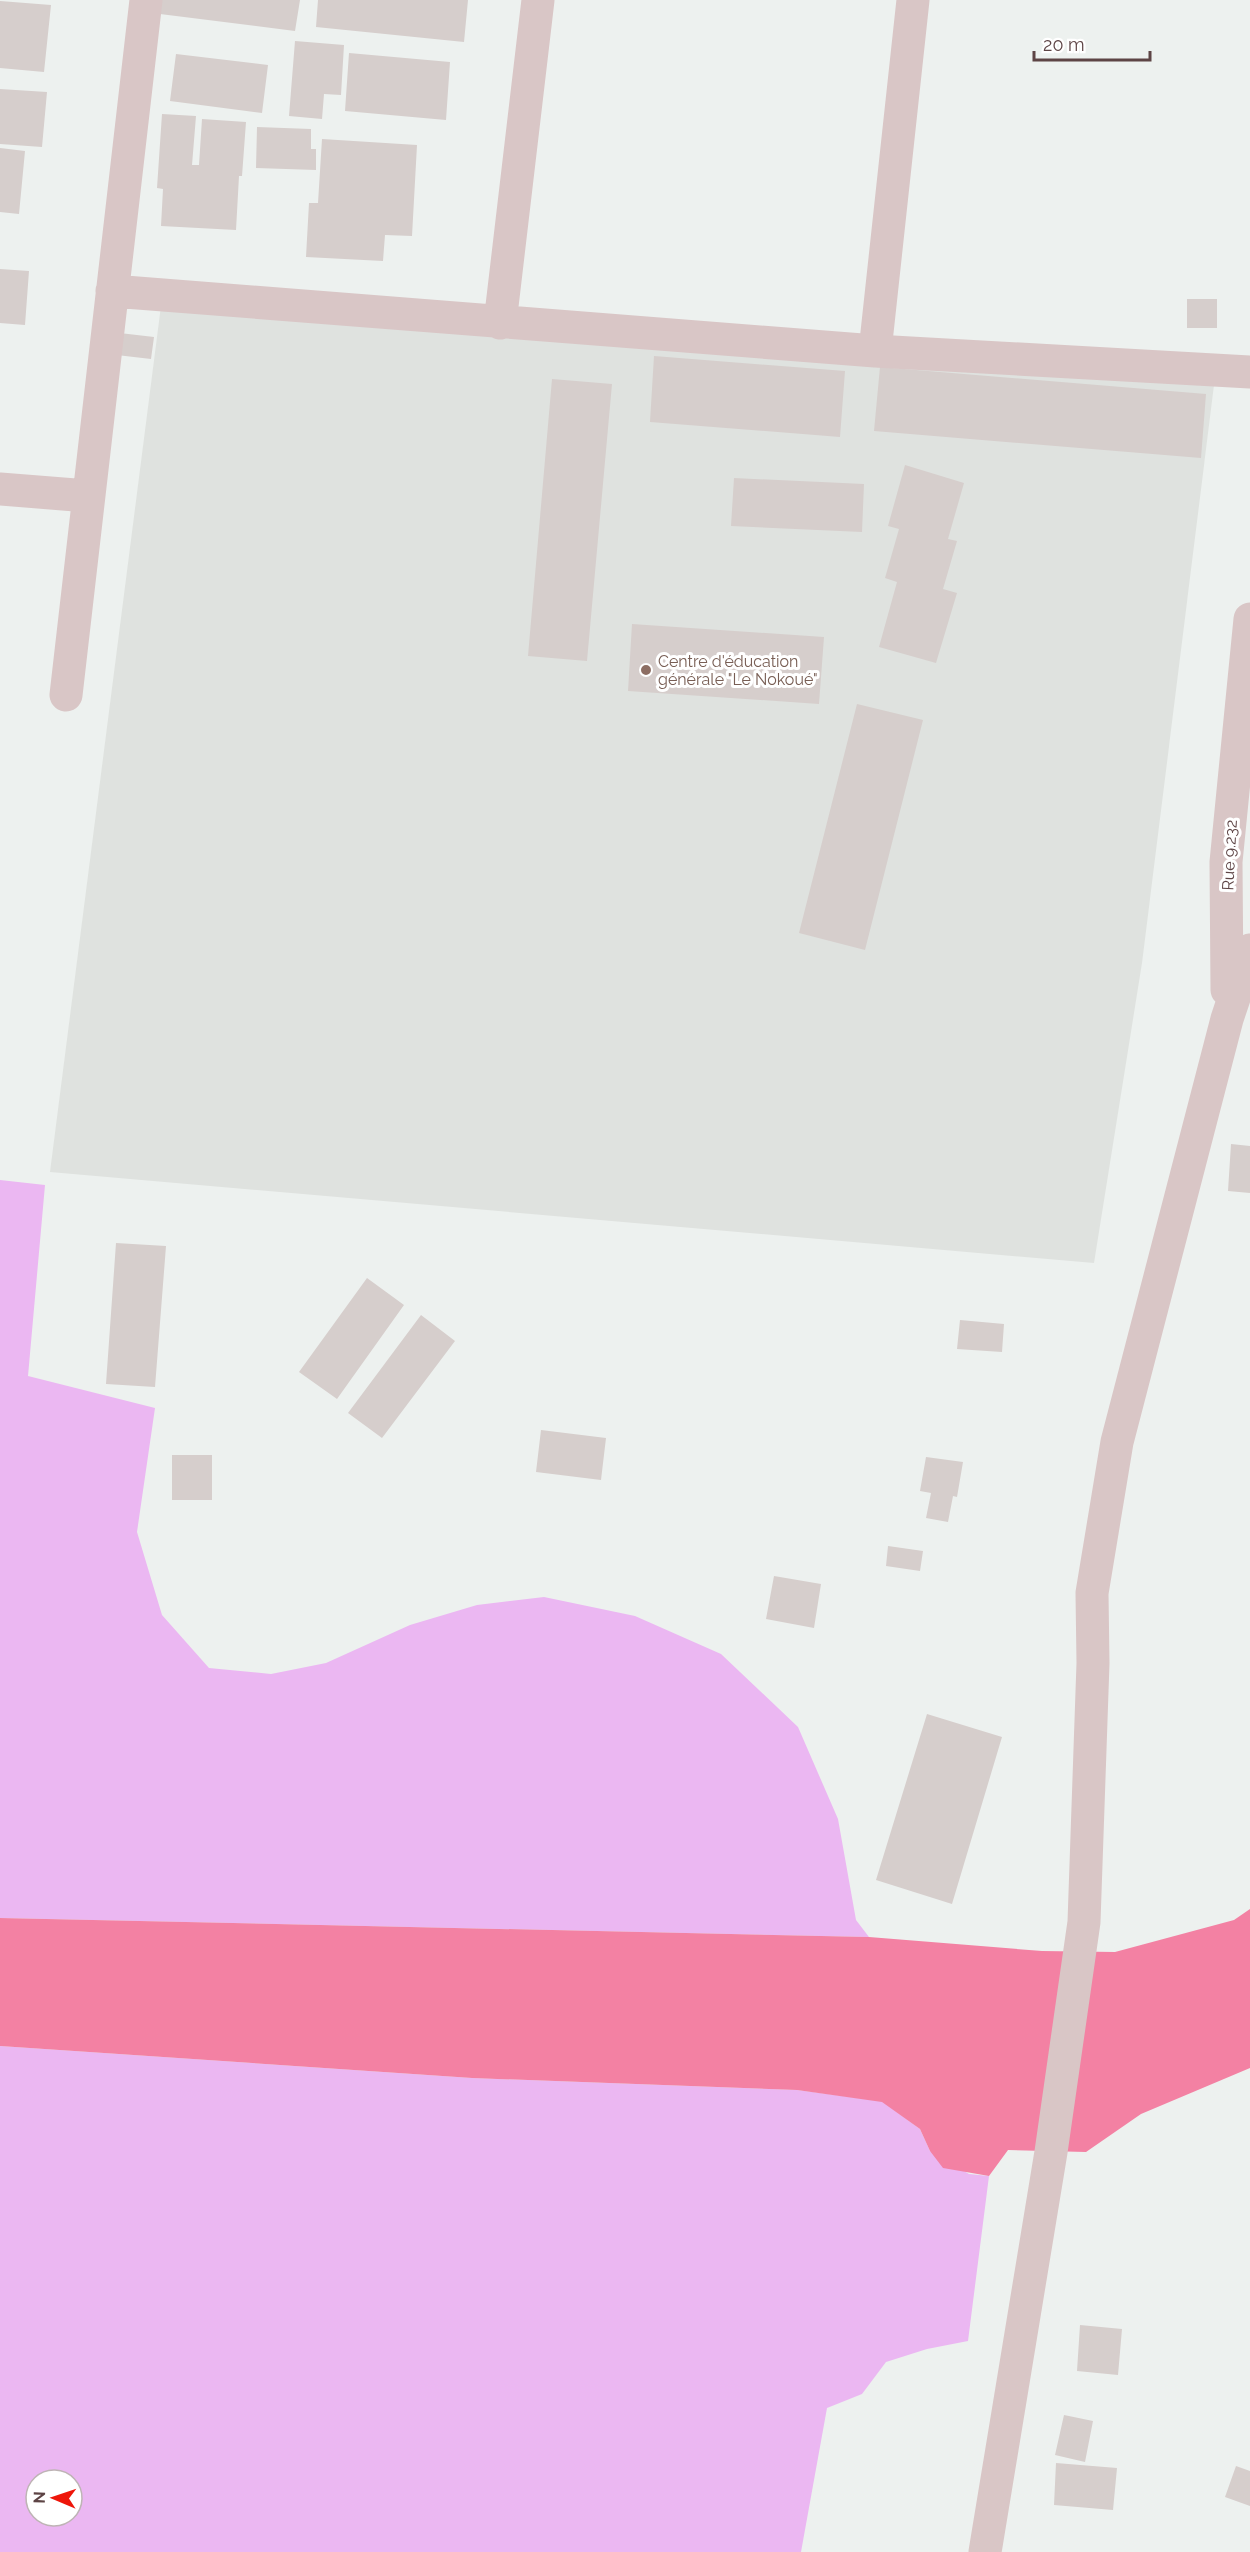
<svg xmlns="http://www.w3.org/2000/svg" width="1250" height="2552" viewBox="0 0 1250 2552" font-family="Raleway,sans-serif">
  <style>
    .education { fill: #dfe2df }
    .green { fill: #ebb7f2; fill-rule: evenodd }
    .water { fill: #f381a3 }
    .building { fill: #d6cecc }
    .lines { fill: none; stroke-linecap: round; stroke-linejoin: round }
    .minor { stroke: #d9c6c6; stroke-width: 33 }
    .tertiary { stroke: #d9c6c6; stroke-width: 33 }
    .education-dot { fill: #8d6e63; stroke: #fff; stroke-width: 2 }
    .labels { text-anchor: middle; stroke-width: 6; stroke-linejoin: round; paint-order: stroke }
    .education-label { font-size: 16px; fill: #785e54; stroke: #fff; text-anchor: start }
    .street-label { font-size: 16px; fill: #5d4445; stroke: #fff }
  </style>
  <rect width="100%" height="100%" fill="#edf1ef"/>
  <path class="education" d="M 162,298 L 1215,377 L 1142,963 L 1094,1263 L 50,1172 Z"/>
  <path class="green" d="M 0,1180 L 45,1185 L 28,1376 L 155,1408 L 137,1532 L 162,1615 L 209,1668 L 271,1674 L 326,1663 L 410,1625 L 477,1605 L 544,1597 L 635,1616 L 721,1654 L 798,1727 L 838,1819 L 856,1920 L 869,1937 L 0,1918 Z
    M 0,2046 L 472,2078 L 797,2090 L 882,2101 L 920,2129 L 930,2151 L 969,2174 L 989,2176 L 968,2341 L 927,2349 L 886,2362 L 862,2394 L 827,2408 L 801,2552 L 0,2552 ZM 36,2480 L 72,2480 L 72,2516 L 36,2516 Z"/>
  <path class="water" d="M 1250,1909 L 1250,2068 L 1141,2114 L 1086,2152 L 1008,2150 L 989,2176 L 943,2168 L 930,2151 L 920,2129 L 882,2102 L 797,2090 L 472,2078 L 0,2046 L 0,1918 L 869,1937 L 1042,1951 L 1115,1952 L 1234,1920 Z"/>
  <path class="building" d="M 154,0 L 300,0 L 295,31 L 152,13 Z
    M 318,0 L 468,0 L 464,42 L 316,27 Z
    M 0,1 L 51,5 L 44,72 L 0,68 Z
    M 295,41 L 344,45 L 341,95 L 324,94 L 322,119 L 289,116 Z
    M 349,53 L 450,62 L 446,120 L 345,111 Z
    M 176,54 L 268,65 L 262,113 L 170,101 Z
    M 0,89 L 47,92 L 42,147 L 0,144 Z
    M 162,114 L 196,116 L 192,165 L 199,165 L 202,119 L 246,122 L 242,176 L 239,176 L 236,230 L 161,226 L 163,189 L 157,188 Z
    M 257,127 L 311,129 L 311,149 L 316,149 L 316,170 L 256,168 Z
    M 322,139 L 417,145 L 412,236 L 385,235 L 383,261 L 306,257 L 309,203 L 318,203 Z
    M 0,148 L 25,151 L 19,214 L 0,212 Z
    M 0,269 L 29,271 L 25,325 L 0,323 Z
    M 1187,299 L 1217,299 L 1217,328 L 1187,328 Z
    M 111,332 L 154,337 L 151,359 L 108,354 Z
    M 654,356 L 845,371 L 840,437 L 650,422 Z
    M 880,367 L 1206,394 L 1201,458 L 874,431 Z
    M 552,379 L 612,384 L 587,661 L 528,656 Z
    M 905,465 L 964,483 L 948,539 L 957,541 L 943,589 L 957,593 L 936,663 L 879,647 L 897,582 L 885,578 L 899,529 L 888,526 Z
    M 734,478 L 864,484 L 862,532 L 731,526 Z
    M 632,624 L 824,637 L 819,704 L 628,691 Z
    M 857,704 L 923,720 L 865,950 L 799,933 Z
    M 1231,1144 L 1250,1146 L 1250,1193 L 1228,1191 Z
    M 116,1243 L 166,1246 L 155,1387 L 106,1384 Z
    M 367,1278 L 404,1305 L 337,1399 L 299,1372 Z
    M 421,1315 L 455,1341 L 382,1438 L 348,1413 Z
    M 960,1320 L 1004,1324 L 1002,1352 L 957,1349 Z
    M 541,1430 L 606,1438 L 601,1480 L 536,1472 Z
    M 172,1455 L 212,1455 L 212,1500 L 172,1500 Z
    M 926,1457 L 963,1462 L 957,1497 L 953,1496 L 948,1522 L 926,1518 L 931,1493 L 920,1491 Z
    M 888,1546 L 923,1551 L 920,1571 L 886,1566 Z
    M 774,1576 L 821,1584 L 814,1628 L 766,1619 Z
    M 927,1714 L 1002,1737 L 952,1904 L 876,1880 Z
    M 1080,2325 L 1122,2329 L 1118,2375 L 1077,2371 Z
    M 1064,2415 L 1093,2421 L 1085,2462 L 1055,2455 Z
    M 1056,2463 L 1117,2468 L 1113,2510 L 1054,2505 Z
    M 1236,2466 L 1250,2471 L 1250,2506 L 1225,2497 Z"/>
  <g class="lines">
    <path class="minor" d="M 112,291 L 875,351 L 1250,372
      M 500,323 L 538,0
      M 875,351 L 913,0
      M 0,489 L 88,496
      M 66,695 L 146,0"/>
    <path class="tertiary" d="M 1227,990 L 1226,862 L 1250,619
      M 985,2552 L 1051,2152 L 1084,1922 L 1093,1663 L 1092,1593 L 1117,1442 L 1227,1019 L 1250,950"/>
  </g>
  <circle class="education-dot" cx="646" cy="670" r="6"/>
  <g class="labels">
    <g class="education-label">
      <text x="658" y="667">Centre d'éducation<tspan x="658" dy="18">générale "Le Nokoué"</tspan></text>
    </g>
    <g class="street-label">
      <text transform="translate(1229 855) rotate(-87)" y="6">Rue 9.232</text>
    </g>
  </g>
  <g transform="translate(54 2498) rotate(272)"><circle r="28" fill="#ffffff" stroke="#beb4b5" stroke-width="1.5"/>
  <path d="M0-4.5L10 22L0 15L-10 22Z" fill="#ee160a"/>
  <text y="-9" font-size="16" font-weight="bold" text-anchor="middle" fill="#5d4445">N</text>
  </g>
  <path d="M1034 51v9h116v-9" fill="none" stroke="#5d4445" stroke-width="3"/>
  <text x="1043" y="51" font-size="18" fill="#5d4445" stroke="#ffffff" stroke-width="4.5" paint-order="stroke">20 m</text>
</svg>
